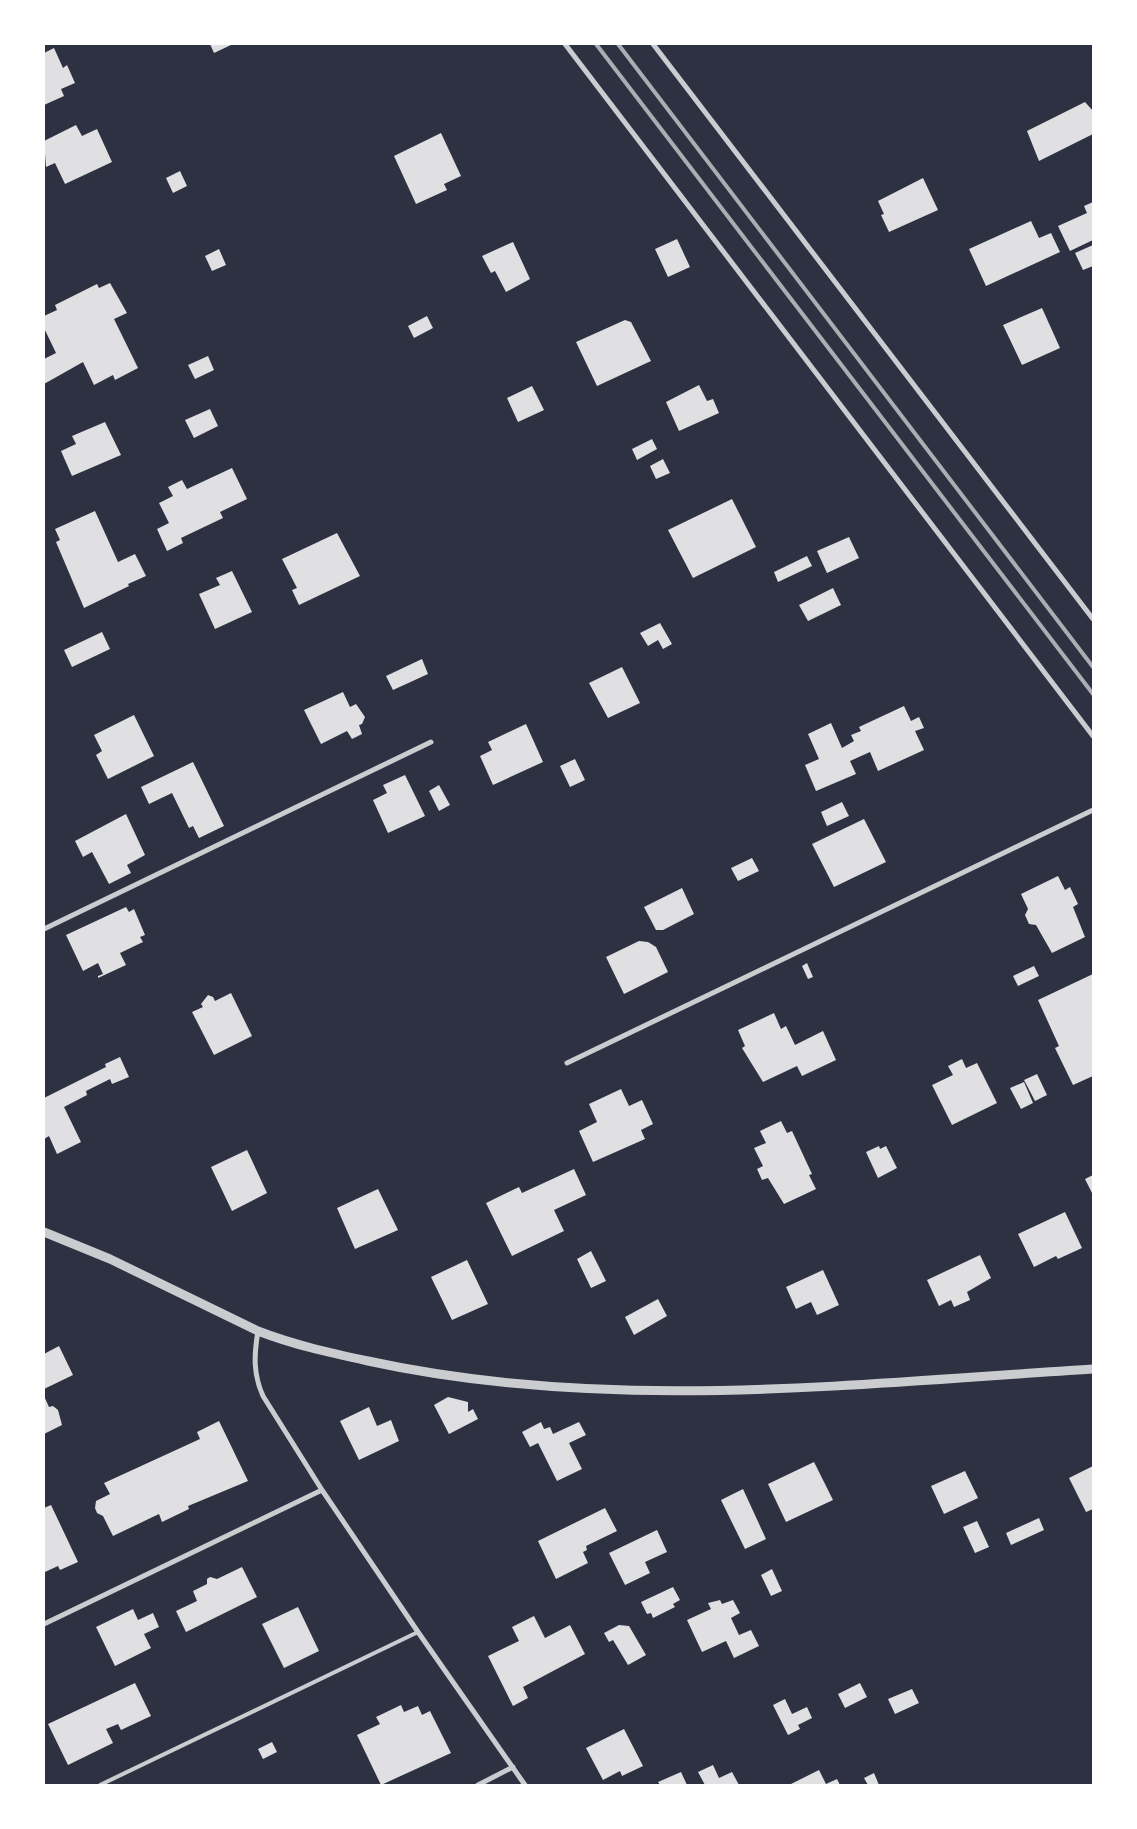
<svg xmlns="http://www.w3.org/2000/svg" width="1137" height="1829" viewBox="0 0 1137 1829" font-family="'Alegreya Sans',sans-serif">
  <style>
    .building { fill: #e0e0e3 }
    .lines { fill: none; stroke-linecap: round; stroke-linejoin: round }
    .service { stroke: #caccd0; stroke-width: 4 }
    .minor { stroke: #caccd0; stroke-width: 5 }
    .tertiary { stroke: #caccd0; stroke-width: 9 }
    .rail { stroke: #abadb3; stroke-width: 4 }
  </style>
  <rect width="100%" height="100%" fill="#2d3142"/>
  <path class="building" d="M 210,44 L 233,44 L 214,53 Z
    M 54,48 L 63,68 L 67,65 L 75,83 L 61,89 L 64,96 L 44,105 L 44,53 Z
    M 1085,102 L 1093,111 L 1093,134 L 1039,161 L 1027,131 Z
    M 76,125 L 82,136 L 97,129 L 112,162 L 65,184 L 55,163 L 46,167 L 44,141 Z
    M 441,133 L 461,176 L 444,184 L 447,190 L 416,204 L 394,156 Z
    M 180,171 L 187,186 L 173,193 L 166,178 Z
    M 923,178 L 938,210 L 889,232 L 881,215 L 884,214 L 878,201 Z
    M 1093,202 L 1093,240 L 1070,251 L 1058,226 L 1087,213 L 1084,206 Z
    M 1031,221 L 1039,238 L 1051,233 L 1060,252 L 986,286 L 969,249 Z
    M 677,239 L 690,267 L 668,277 L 655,249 Z
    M 513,242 L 530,279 L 506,292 L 495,271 L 491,273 L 482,256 Z
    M 1093,245 L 1093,266 L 1083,270 L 1075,253 Z
    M 219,249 L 226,265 L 212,271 L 205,256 Z
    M 110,283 L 127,313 L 114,319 L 138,368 L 115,380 L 113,375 L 94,385 L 83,362 L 44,384 L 44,359 L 56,353 L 44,328 L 44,316 L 57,310 L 55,305 L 97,284 L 99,288 Z
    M 1042,308 L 1060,348 L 1022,365 L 1003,325 Z
    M 427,316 L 433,328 L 414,338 L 408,326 Z
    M 625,320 L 631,322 L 651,361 L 597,386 L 576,342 Z
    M 208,356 L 214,370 L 195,379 L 188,365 Z
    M 699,385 L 707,401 L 713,399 L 719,413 L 679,431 L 666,402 Z
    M 532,386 L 544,410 L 518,422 L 507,398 Z
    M 210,409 L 218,426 L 194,438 L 185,420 Z
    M 105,422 L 121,455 L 72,476 L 61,451 L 76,444 L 72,436 Z
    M 652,439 L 657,449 L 637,460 L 632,449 Z
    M 663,459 L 670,473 L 656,479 L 650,466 Z
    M 232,468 L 247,499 L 220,512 L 223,518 L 181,538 L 183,543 L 167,551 L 157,529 L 169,523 L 159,503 L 173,496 L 168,487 L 182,480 L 187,489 Z
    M 732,499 L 756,547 L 693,578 L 668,530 Z
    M 95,511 L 118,562 L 135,554 L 146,576 L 128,584 L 129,586 L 84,608 L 56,542 L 60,540 L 55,529 Z
    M 337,533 L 360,576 L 299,605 L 292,590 L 297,588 L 282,559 Z
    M 849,537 L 859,558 L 827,573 L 817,551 Z
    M 807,556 L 812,566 L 778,582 L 774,572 Z
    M 232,571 L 252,612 L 215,629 L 199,594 L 220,585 L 216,578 Z
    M 833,588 L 841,605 L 808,621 L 799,605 Z
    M 660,623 L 672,644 L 663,649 L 658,640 L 648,646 L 640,633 Z
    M 102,632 L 110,649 L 72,667 L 64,650 Z
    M 422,659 L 428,674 L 393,690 L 386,676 Z
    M 622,667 L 640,703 L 608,718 L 589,683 Z
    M 343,692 L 350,707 L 356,704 L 365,717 L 362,724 L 359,725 L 362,734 L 352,739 L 347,731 L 321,744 L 304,710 Z
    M 904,706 L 911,721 L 919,717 L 924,728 L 915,731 L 924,750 L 878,771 L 870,752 L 850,761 L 856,774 L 816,791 L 805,765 L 819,759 L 808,734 L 831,723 L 842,748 L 854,741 L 851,735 L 861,731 L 859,727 Z
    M 134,715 L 154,756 L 108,779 L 96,755 L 102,751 L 94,735 Z
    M 526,724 L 543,762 L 493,785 L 480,756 L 492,750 L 488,742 Z
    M 575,759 L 585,780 L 570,787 L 560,766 Z
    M 193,762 L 224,826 L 199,838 L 193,826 L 189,828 L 172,793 L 149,804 L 141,787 Z
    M 405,775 L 425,816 L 388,833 L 373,800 L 387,793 L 383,785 Z
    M 439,785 L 450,805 L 439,811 L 429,791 Z
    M 842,802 L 849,816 L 827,826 L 821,812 Z
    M 126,814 L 145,855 L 127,865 L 131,873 L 109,884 L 92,852 L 83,857 L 75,841 Z
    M 864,819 L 886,862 L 834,887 L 812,844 Z
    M 752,858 L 759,871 L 738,881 L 731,868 Z
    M 1058,876 L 1065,890 L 1070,887 L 1078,904 L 1073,907 L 1085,937 L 1052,953 L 1036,925 L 1029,924 L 1025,915 L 1028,909 L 1021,894 Z
    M 682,888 L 694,914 L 663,930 L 656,930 L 644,907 Z
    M 126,907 L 129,912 L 134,909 L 145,935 L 140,937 L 143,942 L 120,953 L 126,965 L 98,978 L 98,976 L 103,974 L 98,963 L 83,971 L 66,935 Z
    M 639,941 L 648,942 L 656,947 L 668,972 L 624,994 L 606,957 Z
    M 807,963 L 813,977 L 808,979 L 802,966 Z
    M 1034,966 L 1039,976 L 1018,986 L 1013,976 Z
    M 1093,974 L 1093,1076 L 1073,1085 L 1055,1048 L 1059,1046 L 1038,1000 Z
    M 231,993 L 252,1036 L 214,1055 L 192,1012 L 203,1007 L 201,1004 L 208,995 L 213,997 L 215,1001 Z
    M 774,1013 L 781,1029 L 786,1026 L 795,1045 L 823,1031 L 836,1060 L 802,1076 L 797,1066 L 763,1082 L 742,1048 L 745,1046 L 738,1030 Z
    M 120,1057 L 129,1077 L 112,1084 L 110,1079 L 86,1091 L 87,1095 L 64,1107 L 81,1142 L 57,1154 L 49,1136 L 44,1139 L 44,1098 L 106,1067 L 105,1064 Z
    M 962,1059 L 966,1068 L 977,1063 L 997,1103 L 952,1125 L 932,1085 L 953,1075 L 948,1066 Z
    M 1037,1074 L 1047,1095 L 1035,1101 L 1024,1080 Z
    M 1024,1082 L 1033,1103 L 1021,1109 L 1010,1088 Z
    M 621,1089 L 629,1106 L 642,1100 L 653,1124 L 641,1130 L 645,1139 L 593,1162 L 579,1131 L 597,1122 L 589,1104 Z
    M 781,1121 L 787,1133 L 792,1131 L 812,1174 L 809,1175 L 816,1189 L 784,1204 L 768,1178 L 762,1180 L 757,1169 L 763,1166 L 754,1148 L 766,1143 L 760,1131 Z
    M 879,1146 L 880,1149 L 886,1146 L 897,1168 L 878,1178 L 866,1152 Z
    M 247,1150 L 267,1193 L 232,1211 L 211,1167 Z
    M 574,1169 L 586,1195 L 554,1210 L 564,1231 L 512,1256 L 486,1203 L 519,1187 L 522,1193 Z
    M 1093,1175 L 1093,1195 L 1085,1179 Z
    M 378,1189 L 398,1230 L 355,1249 L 337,1208 Z
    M 1065,1212 L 1082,1248 L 1058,1259 L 1056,1256 L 1034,1267 L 1018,1234 Z
    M 591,1251 L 606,1281 L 591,1288 L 577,1259 Z
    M 980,1255 L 991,1278 L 967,1292 L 970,1300 L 954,1307 L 951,1300 L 939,1306 L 927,1280 Z
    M 467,1260 L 488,1304 L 452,1320 L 431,1277 Z
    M 823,1270 L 839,1305 L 817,1315 L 811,1302 L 796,1309 L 786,1287 Z
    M 658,1299 L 667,1316 L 634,1335 L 625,1317 Z
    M 59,1346 L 73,1375 L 44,1389 L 44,1354 Z
    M 44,1396 L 49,1407 L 53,1406 L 58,1410 L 62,1425 L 44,1434 Z
    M 448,1397 L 468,1402 L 468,1412 L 473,1409 L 478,1419 L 449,1434 L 434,1405 Z
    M 369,1407 L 377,1426 L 391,1420 L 399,1441 L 359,1460 L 340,1421 Z
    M 219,1421 L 248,1481 L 188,1506 L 189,1509 L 162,1522 L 159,1514 L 113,1536 L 103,1516 L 97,1513 L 95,1508 L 96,1501 L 110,1494 L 104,1483 L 200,1439 L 197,1432 Z
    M 541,1422 L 544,1429 L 550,1427 L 553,1434 L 579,1422 L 586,1435 L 569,1443 L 582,1469 L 557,1481 L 538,1443 L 530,1447 L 522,1432 Z
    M 814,1462 L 833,1500 L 786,1522 L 768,1484 Z
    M 1093,1466 L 1093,1509 L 1086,1512 L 1069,1478 Z
    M 965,1471 L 978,1498 L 944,1514 L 931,1486 Z
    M 743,1489 L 766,1539 L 745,1549 L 721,1500 Z
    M 51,1505 L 78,1562 L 60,1570 L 58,1566 L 45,1572 L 44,1508 Z
    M 605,1508 L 617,1531 L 586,1546 L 587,1550 L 583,1552 L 588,1563 L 556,1579 L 538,1541 Z
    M 1039,1518 L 1044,1530 L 1011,1545 L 1006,1533 Z
    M 977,1521 L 989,1547 L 975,1553 L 963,1527 Z
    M 657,1530 L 667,1552 L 645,1562 L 650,1573 L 625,1585 L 609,1553 Z
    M 242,1567 L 257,1597 L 186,1632 L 176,1611 L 197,1601 L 193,1591 L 207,1584 L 207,1579 L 210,1577 L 217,1579 Z
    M 772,1569 L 782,1591 L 771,1596 L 761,1575 Z
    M 673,1587 L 680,1600 L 673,1604 L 675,1607 L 653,1618 L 651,1613 L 647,1614 L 641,1602 Z
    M 720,1600 L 722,1604 L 733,1600 L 740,1613 L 731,1618 L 739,1635 L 751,1630 L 759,1646 L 734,1658 L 726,1641 L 702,1652 L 687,1620 L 711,1609 L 708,1603 Z
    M 298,1607 L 319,1651 L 284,1668 L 262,1624 Z
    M 133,1609 L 138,1620 L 153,1613 L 159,1627 L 144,1634 L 151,1648 L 115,1666 L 96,1627 Z
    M 534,1616 L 545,1638 L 570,1625 L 585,1654 L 523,1687 L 528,1698 L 513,1706 L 488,1656 L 519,1641 L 512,1627 Z
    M 619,1625 L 629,1626 L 646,1655 L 628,1665 L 613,1640 L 609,1642 L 604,1633 Z
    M 135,1683 L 151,1716 L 121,1730 L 118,1724 L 106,1729 L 113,1743 L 68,1765 L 48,1724 Z
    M 860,1683 L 867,1697 L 845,1708 L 838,1694 Z
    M 912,1689 L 919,1703 L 895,1714 L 888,1699 Z
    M 785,1699 L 792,1714 L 807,1707 L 812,1718 L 798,1725 L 800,1729 L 788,1735 L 773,1705 Z
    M 401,1705 L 404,1712 L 418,1706 L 422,1715 L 430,1711 L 451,1753 L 381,1785 L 357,1735 L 380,1724 L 376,1717 Z
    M 624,1729 L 643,1766 L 622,1776 L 620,1771 L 603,1780 L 586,1748 Z
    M 272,1742 L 277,1752 L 263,1759 L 258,1749 Z
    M 713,1765 L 719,1778 L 732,1772 L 739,1785 L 705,1785 L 698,1772 Z
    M 819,1770 L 826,1784 L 837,1779 L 840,1785 L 789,1785 Z
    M 681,1772 L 687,1785 L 660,1785 L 658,1782 Z
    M 874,1773 L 879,1785 L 868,1785 L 864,1778 Z"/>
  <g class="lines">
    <path class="service" d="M 100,1785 L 418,1632"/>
    <path class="minor" d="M 565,44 L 1093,736
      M 653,44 L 1093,619
      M 44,929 L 431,742
      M 567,1063 L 1093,810
      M 258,1331 C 254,1355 253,1374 263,1396 L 322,1490 L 418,1632 L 525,1785
      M 44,1624 L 322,1490
      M 478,1785 L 513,1767"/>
    <path class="tertiary" d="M 44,1232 L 110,1259 L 258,1331 C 294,1345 331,1353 368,1361 C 606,1413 853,1384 1093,1369"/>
    <path class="rail" d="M 596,44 L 1093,694
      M 618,44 L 1093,667"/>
  </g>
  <rect width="1137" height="1829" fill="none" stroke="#ffffff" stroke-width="90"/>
</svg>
